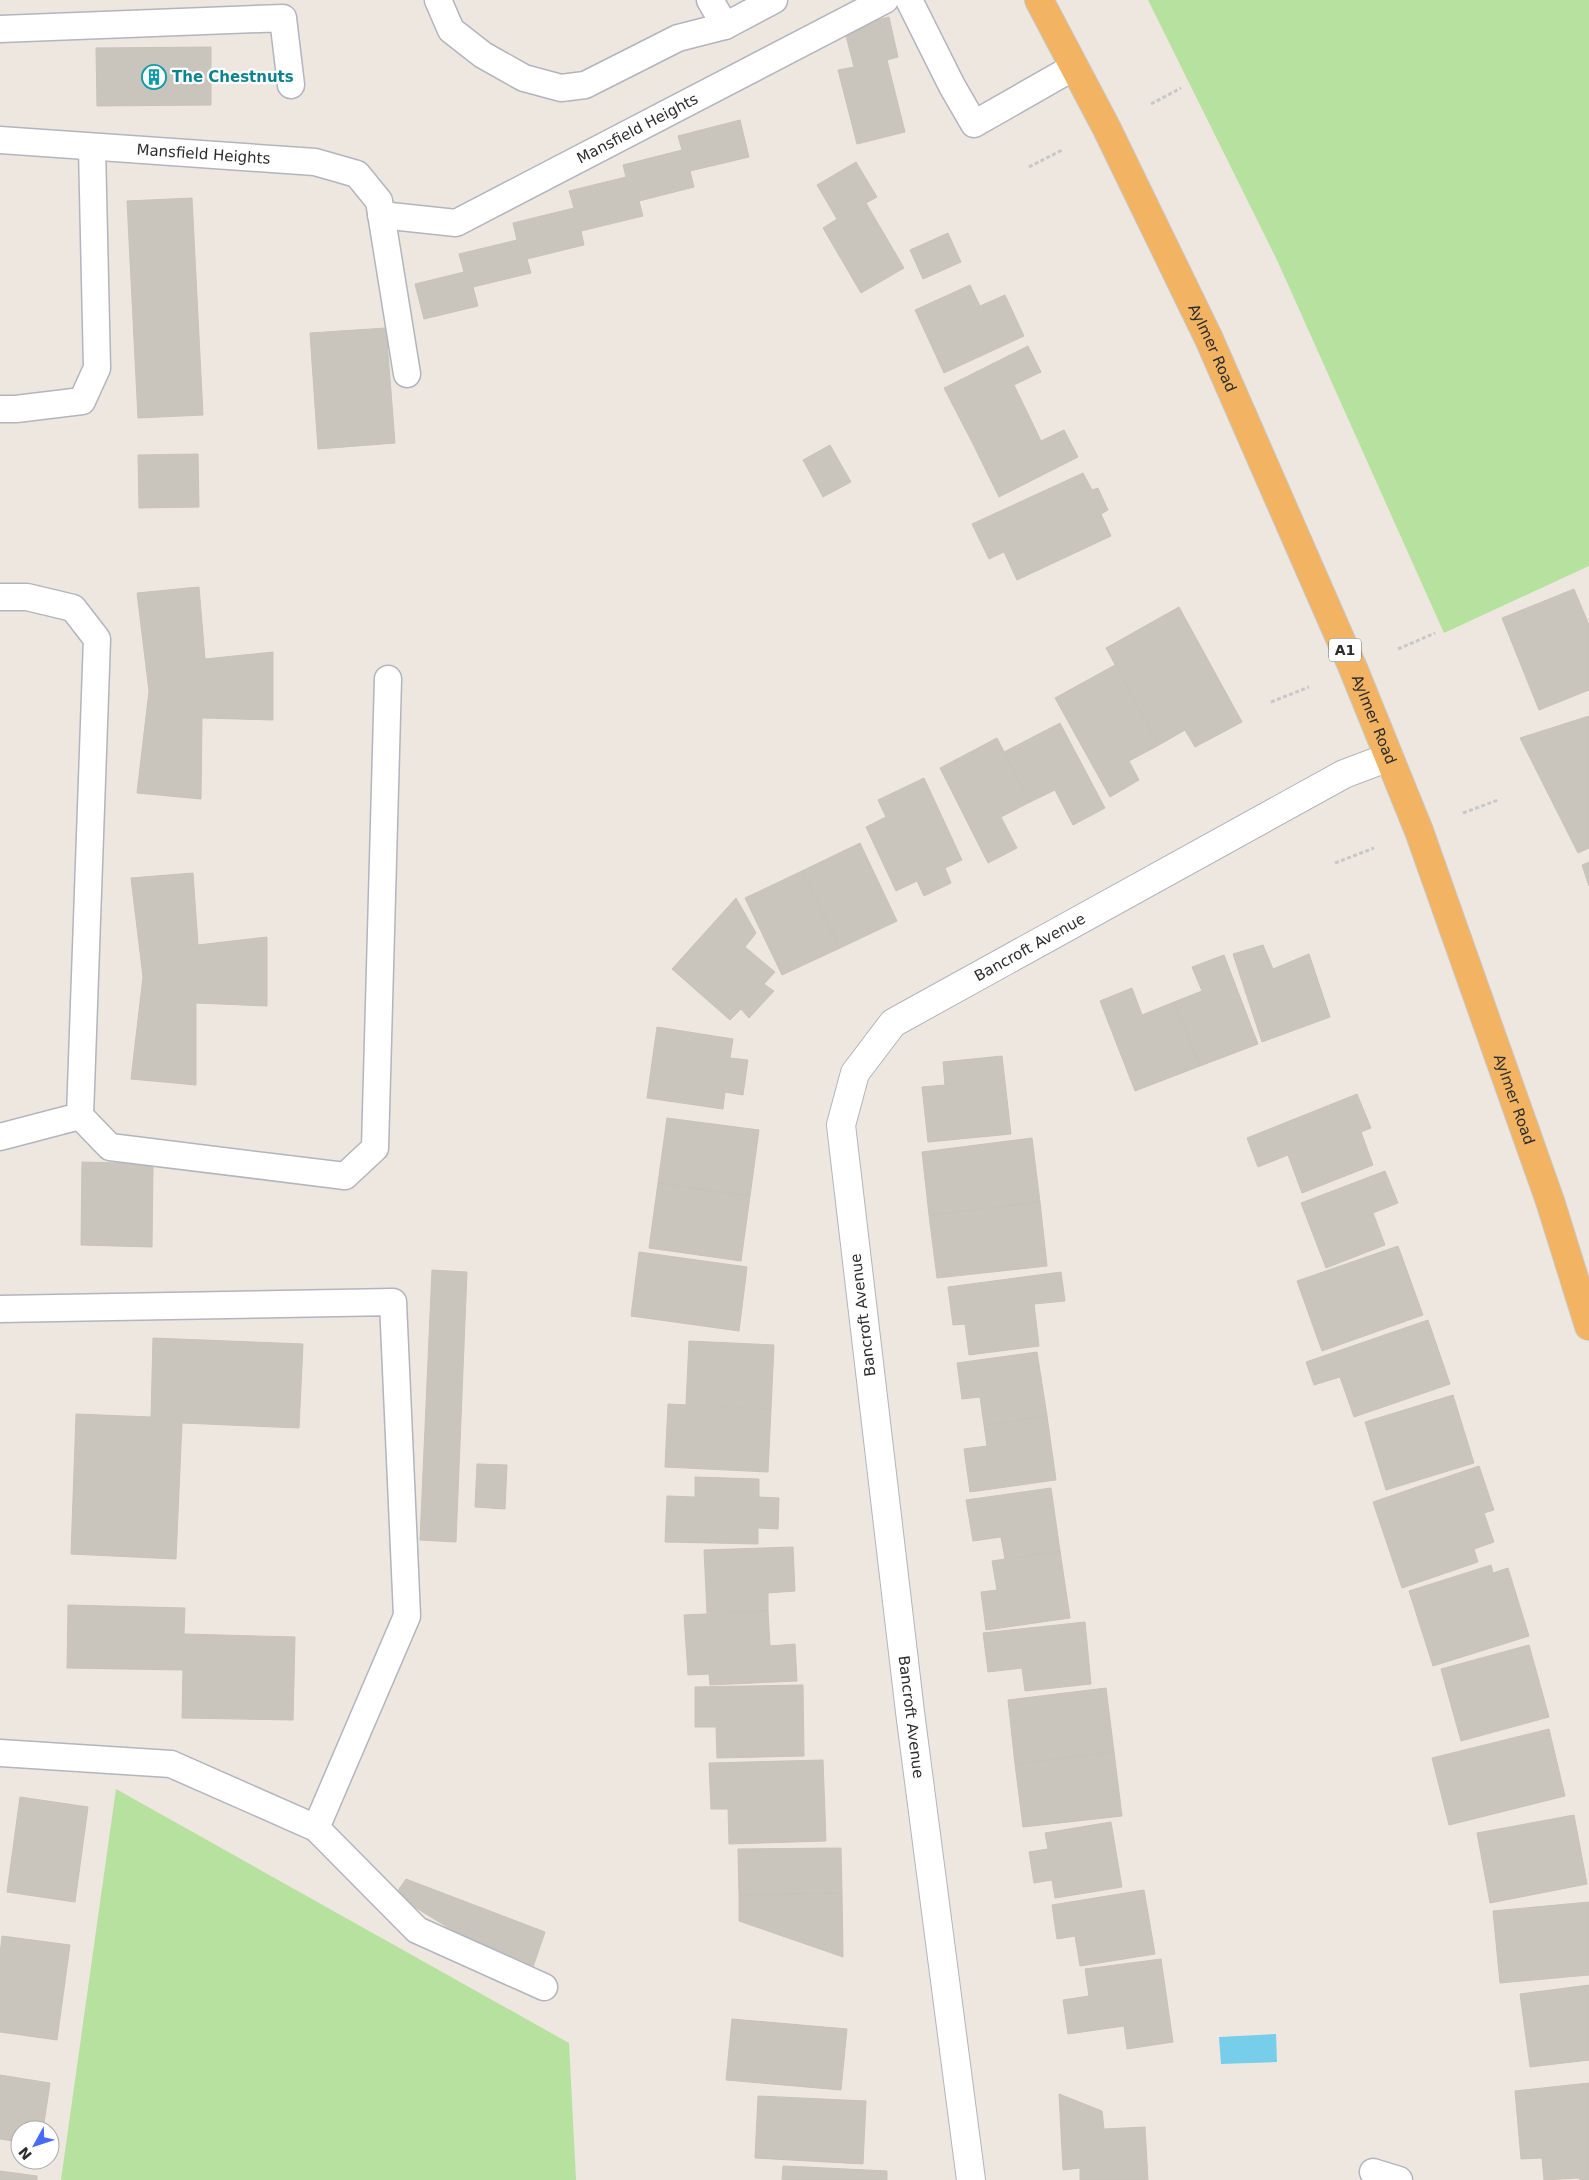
<svg xmlns="http://www.w3.org/2000/svg" width="1589" height="2180" viewBox="0 0 1589 2180" font-family="'DejaVu Sans',sans-serif">
  <style>
    .green { fill: #b6e19e }
    .water { fill: #77ceea }
    .building { fill: #c9c5bd; stroke: #c9c2b8 }
    .lines { fill: none; stroke-linecap: round; stroke-linejoin: round }
    .service-casing { stroke: #b2b5bf; stroke-width: 29 }
    .minor-casing { stroke: #b2b5bf; stroke-width: 30 }
    .trunk-casing { stroke: #c8c8c8; stroke-width: 30 }
    .path { stroke: #c8c8c8; stroke-width: 3; stroke-dasharray: 4 2.5; stroke-linecap: butt }
    .service { stroke: #fff; stroke-width: 26 }
    .minor { stroke: #fff; stroke-width: 28 }
    .trunk { stroke: #f2b462; stroke-width: 28 }
    .labels { text-anchor: middle; stroke-width: 4.5; stroke-linejoin: round; paint-order: stroke }
    .shield { fill: #fff; stroke: #6b6b6b; stroke-width: 1 }
    .shield-label { font-size: 14px; font-weight: bold; fill: #2c2c2c }
    .culture-label { font-size: 15px; font-weight: bold; fill: #0d838f; stroke: #fff; text-anchor: start }
    .street-label { font-size: 15px; fill: #2c2c2c; stroke: #fff }
  </style>
  <rect width="100%" height="100%" fill="#ede7df"/>
  <path class="green" d="M 1148,0 L 1589,0 L 1589,566 L 1444,633 L 1277,260 Z
    M 116,1789 L 569,2043 L 576,2180 L 61,2180 Z"/>
  <path class="water" d="M 1276,2034 L 1277,2062 L 1221,2064 L 1219,2037 Z"/>
  <path class="building" d="M 889,17 L 898,57 L 887,60 L 905,132 L 857,144 L 838,70 L 854,67 L 844,28 Z
    M 211,47 L 211,105 L 97,106 L 96,48 Z
    M 740,120 L 749,157 L 690,171 L 694,187 L 639,201 L 643,216 L 581,231 L 584,245 L 527,259 L 531,273 L 473,287 L 478,306 L 424,319 L 415,284 L 464,272 L 459,254 L 517,240 L 513,223 L 574,208 L 569,191 L 626,177 L 623,165 L 682,150 L 678,136 Z
    M 856,162 L 877,197 L 866,203 L 904,268 L 861,293 L 823,228 L 837,219 L 817,185 Z
    M 192,198 L 203,415 L 138,418 L 127,201 Z
    M 948,233 L 961,262 L 923,279 L 910,250 Z
    M 970,285 L 980,306 L 1005,295 L 1024,336 L 944,373 L 915,310 Z
    M 386,328 L 395,443 L 318,449 L 310,333 Z
    M 1028,346 L 1041,372 L 1014,385 L 1029,416 L 973,444 L 944,388 Z
    M 1029,416 L 1041,441 L 1064,430 L 1078,457 L 999,497 L 973,444 Z
    M 830,445 L 851,482 L 823,497 L 803,460 Z
    M 198,454 L 199,507 L 139,508 L 138,455 Z
    M 1083,473 L 1092,490 L 1098,488 L 1108,510 L 1101,514 L 1111,536 L 1017,580 L 1004,552 L 989,559 L 972,524 Z
    M 199,587 L 205,659 L 273,652 L 273,720 L 202,718 L 201,799 L 137,793 L 149,691 L 137,593 Z
    M 1574,589 L 1589,625 L 1589,690 L 1539,710 L 1502,618 Z
    M 1179,607 L 1242,722 L 1195,747 L 1185,730 L 1159,745 L 1106,648 Z
    M 1115,665 L 1159,745 L 1129,761 L 1139,780 L 1110,797 L 1055,698 Z
    M 1589,716 L 1589,848 L 1578,853 L 1520,738 Z
    M 1060,723 L 1105,808 L 1073,825 L 1055,790 L 1030,802 L 1004,752 Z
    M 997,738 L 1030,802 L 1001,817 L 1017,848 L 988,863 L 940,768 Z
    M 924,778 L 962,860 L 945,868 L 951,883 L 924,896 L 917,881 L 896,891 L 866,827 L 886,817 L 878,800 Z
    M 860,843 L 897,921 L 840,948 L 802,871 Z
    M 1589,862 L 1589,886 L 1582,865 Z
    M 802,871 L 840,948 L 782,975 L 745,898 Z
    M 193,873 L 198,945 L 267,937 L 267,1006 L 196,1003 L 196,1085 L 131,1079 L 143,977 L 131,878 Z
    M 736,898 L 756,933 L 745,947 L 775,972 L 764,984 L 774,991 L 749,1018 L 741,1009 L 730,1020 L 672,969 Z
    M 1263,945 L 1273,969 L 1309,954 L 1330,1017 L 1262,1042 L 1233,954 Z
    M 1224,955 L 1258,1044 L 1200,1066 L 1174,1002 L 1202,991 L 1192,967 Z
    M 1132,988 L 1142,1015 L 1174,1002 L 1200,1066 L 1135,1091 L 1100,1001 Z
    M 657,1027 L 733,1039 L 730,1058 L 748,1060 L 743,1095 L 725,1092 L 723,1109 L 647,1098 Z
    M 1002,1056 L 1011,1134 L 928,1142 L 922,1087 L 945,1085 L 943,1062 Z
    M 1357,1094 L 1371,1128 L 1361,1132 L 1373,1165 L 1302,1193 L 1288,1155 L 1258,1167 L 1247,1138 Z
    M 667,1118 L 759,1130 L 750,1196 L 658,1183 Z
    M 1032,1138 L 1040,1202 L 929,1215 L 922,1152 Z
    M 82,1162 L 153,1164 L 152,1247 L 81,1245 Z
    M 1385,1171 L 1398,1203 L 1373,1213 L 1385,1245 L 1326,1268 L 1301,1203 Z
    M 658,1183 L 750,1196 L 741,1261 L 649,1248 Z
    M 1040,1202 L 1047,1266 L 937,1278 L 929,1215 Z
    M 1398,1246 L 1423,1315 L 1322,1351 L 1297,1281 Z
    M 639,1252 L 747,1267 L 739,1331 L 631,1316 Z
    M 432,1270 L 467,1272 L 456,1542 L 420,1540 Z
    M 1061,1272 L 1065,1301 L 1034,1304 L 1039,1346 L 969,1355 L 965,1324 L 953,1325 L 948,1287 Z
    M 1428,1320 L 1450,1384 L 1354,1417 L 1340,1377 L 1314,1385 L 1306,1362 Z
    M 153,1338 L 303,1344 L 299,1428 L 182,1423 L 176,1559 L 71,1554 L 76,1414 L 151,1417 Z
    M 689,1341 L 774,1345 L 771,1409 L 686,1404 Z
    M 1037,1352 L 1047,1416 L 984,1425 L 980,1397 L 962,1399 L 957,1363 Z
    M 1453,1395 L 1474,1463 L 1386,1490 L 1365,1422 Z
    M 668,1404 L 771,1409 L 768,1472 L 665,1467 Z
    M 1047,1416 L 1056,1480 L 970,1492 L 964,1449 L 987,1446 L 984,1425 Z
    M 477,1464 L 507,1465 L 505,1509 L 475,1507 Z
    M 1479,1466 L 1494,1510 L 1484,1513 L 1494,1542 L 1474,1549 L 1478,1562 L 1402,1588 L 1373,1502 Z
    M 695,1477 L 759,1479 L 759,1497 L 779,1498 L 778,1529 L 758,1528 L 758,1544 L 665,1542 L 667,1496 L 695,1497 Z
    M 1051,1488 L 1060,1551 L 1005,1559 L 1001,1537 L 973,1541 L 966,1500 Z
    M 793,1547 L 795,1591 L 768,1593 L 768,1611 L 707,1613 L 704,1550 Z
    M 1060,1551 L 1070,1618 L 986,1630 L 981,1592 L 997,1590 L 992,1561 Z
    M 1491,1565 L 1493,1573 L 1508,1568 L 1529,1636 L 1433,1666 L 1409,1591 Z
    M 68,1605 L 185,1608 L 184,1634 L 295,1637 L 293,1720 L 182,1718 L 183,1670 L 67,1668 Z
    M 768,1611 L 770,1646 L 795,1644 L 797,1681 L 710,1685 L 709,1674 L 688,1675 L 684,1615 Z
    M 1085,1622 L 1091,1684 L 1025,1691 L 1022,1668 L 988,1672 L 983,1633 Z
    M 1529,1645 L 1549,1717 L 1461,1741 L 1441,1669 Z
    M 803,1685 L 804,1756 L 717,1758 L 716,1727 L 695,1727 L 695,1687 Z
    M 1106,1688 L 1114,1752 L 1015,1764 L 1008,1700 Z
    M 1549,1729 L 1565,1796 L 1449,1825 L 1432,1758 Z
    M 1114,1752 L 1122,1816 L 1023,1827 L 1015,1764 Z
    M 823,1760 L 826,1841 L 729,1844 L 728,1809 L 711,1809 L 709,1763 Z
    M 20,1797 L 88,1807 L 75,1902 L 7,1892 Z
    M 1574,1815 L 1587,1884 L 1490,1903 L 1477,1833 Z
    M 1111,1822 L 1122,1887 L 1055,1898 L 1052,1880 L 1034,1883 L 1029,1852 L 1048,1849 L 1045,1833 Z
    M 841,1848 L 842,1893 L 739,1895 L 738,1849 Z
    M 406,1879 L 545,1932 L 532,1970 L 485,1950 L 395,1895 Z
    M 1144,1890 L 1155,1954 L 1080,1966 L 1075,1936 L 1057,1939 L 1052,1905 Z
    M 842,1893 L 843,1957 L 739,1921 L 739,1895 Z
    M 1589,1902 L 1589,1975 L 1500,1983 L 1493,1911 Z
    M 2,1936 L 70,1945 L 57,2040 L 0,2032 L 0,1954 Z
    M 1161,1959 L 1173,2042 L 1127,2049 L 1124,2026 L 1068,2034 L 1063,2000 L 1089,1996 L 1085,1969 Z
    M 1589,1985 L 1589,2060 L 1530,2067 L 1520,1994 Z
    M 732,2019 L 847,2029 L 841,2090 L 726,2080 Z
    M 0,2075 L 50,2083 L 43,2130 L 20,2130 L 20,2142 L 0,2139 Z
    M 1589,2083 L 1589,2180 L 1580,2180 L 1579,2178 L 1544,2180 L 1542,2158 L 1521,2159 L 1515,2091 Z
    M 1059,2094 L 1102,2111 L 1104,2129 L 1145,2127 L 1148,2180 L 1080,2180 L 1080,2168 L 1063,2170 Z
    M 758,2096 L 866,2101 L 863,2164 L 755,2158 Z
    M 783,2166 L 887,2171 L 887,2180 L 782,2180 Z
    M 0,2171 L 37,2176 L 37,2180 L 0,2180 Z"/>
  <g class="lines">
    <defs>
      <g id="service">
        <path d="M 438,0 L 451,30 L 483,55 L 524,78 L 561,88 L 585,85 L 678,38 L 725,26 L 774,0"/>
        <path d="M 710,0 L 725,26"/>
        <path d="M 909,0 L 952,86 L 974,124 L 1074,67"/>
        <path d="M 0,29 L 283,18 L 291,85"/>
        <path id="s1" d="M 0,140 L 315,162 L 357,174 L 379,201 L 407,374"/>
        <path id="s2" d="M 381,215 L 456,223 L 885,0"/>
        <path d="M 0,409 L 16,409 L 82,401 L 97,368 L 92,148"/>
        <path d="M 0,597 L 27,597 L 73,608 L 97,639 L 80,1116 L 0,1137"/>
        <path d="M 80,1116 L 110,1147 L 345,1176 L 375,1148 L 388,679"/>
        <path d="M 0,1309 L 393,1302 L 407,1616 L 316,1828"/>
        <path d="M 0,1753 L 171,1764 L 316,1828 L 417,1930 L 544,1987"/>
        <path d="M 1373,2172 L 1399,2180"/>
      </g>
      <g id="minor">
        <path id="s3" d="M 971,2180 L 910,1712 L 841,1125 L 855,1073 L 893,1023 L 1344,774 L 1389,757"/>
      </g>
      <g id="trunk">
        <path id="s4" d="M 1039,0 L 1106,127 L 1209,339 L 1353,668 L 1419,831 L 1550,1201 L 1589,1326"/>
      </g>
    </defs>
    <use href="#service" class="service-casing"/>
    <use href="#minor" class="minor-casing"/>
    <use href="#trunk" class="trunk-casing"/>
    <path class="path" d="M 1151,104 L 1181,88
      M 1029,167 L 1062,150
      M 1398,649 L 1435,633
      M 1271,702 L 1309,687
      M 1463,813 L 1498,800
      M 1335,863 L 1374,848"/>
    <use href="#service" class="service"/>
    <use href="#minor" class="minor"/>
    <use href="#trunk" class="trunk"/>
  </g>
  <defs>
    <symbol id="building-ring" viewBox="-11 -11 22 22"><circle r="9.5" fill="#fff" stroke="#0f9aa8" stroke-width="1.5"/><path d="M-4-6H4V6H1V3H-1V6H-4ZM-2.5-4.3h1.7v1.8h-1.7ZM.8-4.3h1.7v1.8H.8ZM-2.5-1h1.7V.8h-1.7ZM.8-1h1.7V.8H.8Z" fill="#0f9aa8"/></symbol>
  </defs>
  <g fill-rule="evenodd">
    <use href="#building-ring" x="140" y="63" width="28" height="28"/>
  </g>
  <g class="labels">
    <rect class="shield" x="1329" y="638.5" width="32" height="23" rx="4"/>
    <g class="shield-label">
      <text x="1345" y="655">A1</text>
    </g>
    <g class="culture-label">
      <text x="172" y="82">The Chestnuts</text>
    </g>
    <g class="street-label">
      <text dy="5" stroke="none"><textPath href="#s2" startOffset="280">Mansfield Heights</textPath></text>
      <text dy="5" stroke="none"><textPath href="#s1" startOffset="204">Mansfield Heights</textPath></text>
      <text dy="5" stroke="none"><textPath href="#s4" startOffset="389">Aylmer Road</textPath></text>
      <text dy="5" stroke="none"><textPath href="#s4" startOffset="794">Aylmer Road</textPath></text>
      <text dy="5" stroke="none"><textPath href="#s3" startOffset="1336">Bancroft Avenue</textPath></text>
      <text dy="5" stroke="none"><textPath href="#s4" startOffset="1199">Aylmer Road</textPath></text>
      <text transform="translate(863 1315) rotate(-97)" y="5">Bancroft Avenue</text>
      <text transform="translate(911 1717) rotate(83)" y="5">Bancroft Avenue</text>
    </g>
  </g>
  <g transform="translate(35 2145) rotate(230)"><circle r="24" fill="#ffffff" stroke="#ababab"/>
  <path d="M0-4L9 19L0 12L-9 19Z" fill="#466af3"/>
  <text y="-8" font-size="14" font-weight="bold" text-anchor="middle" fill="#2c2c2c">N</text>
  </g>
</svg>
